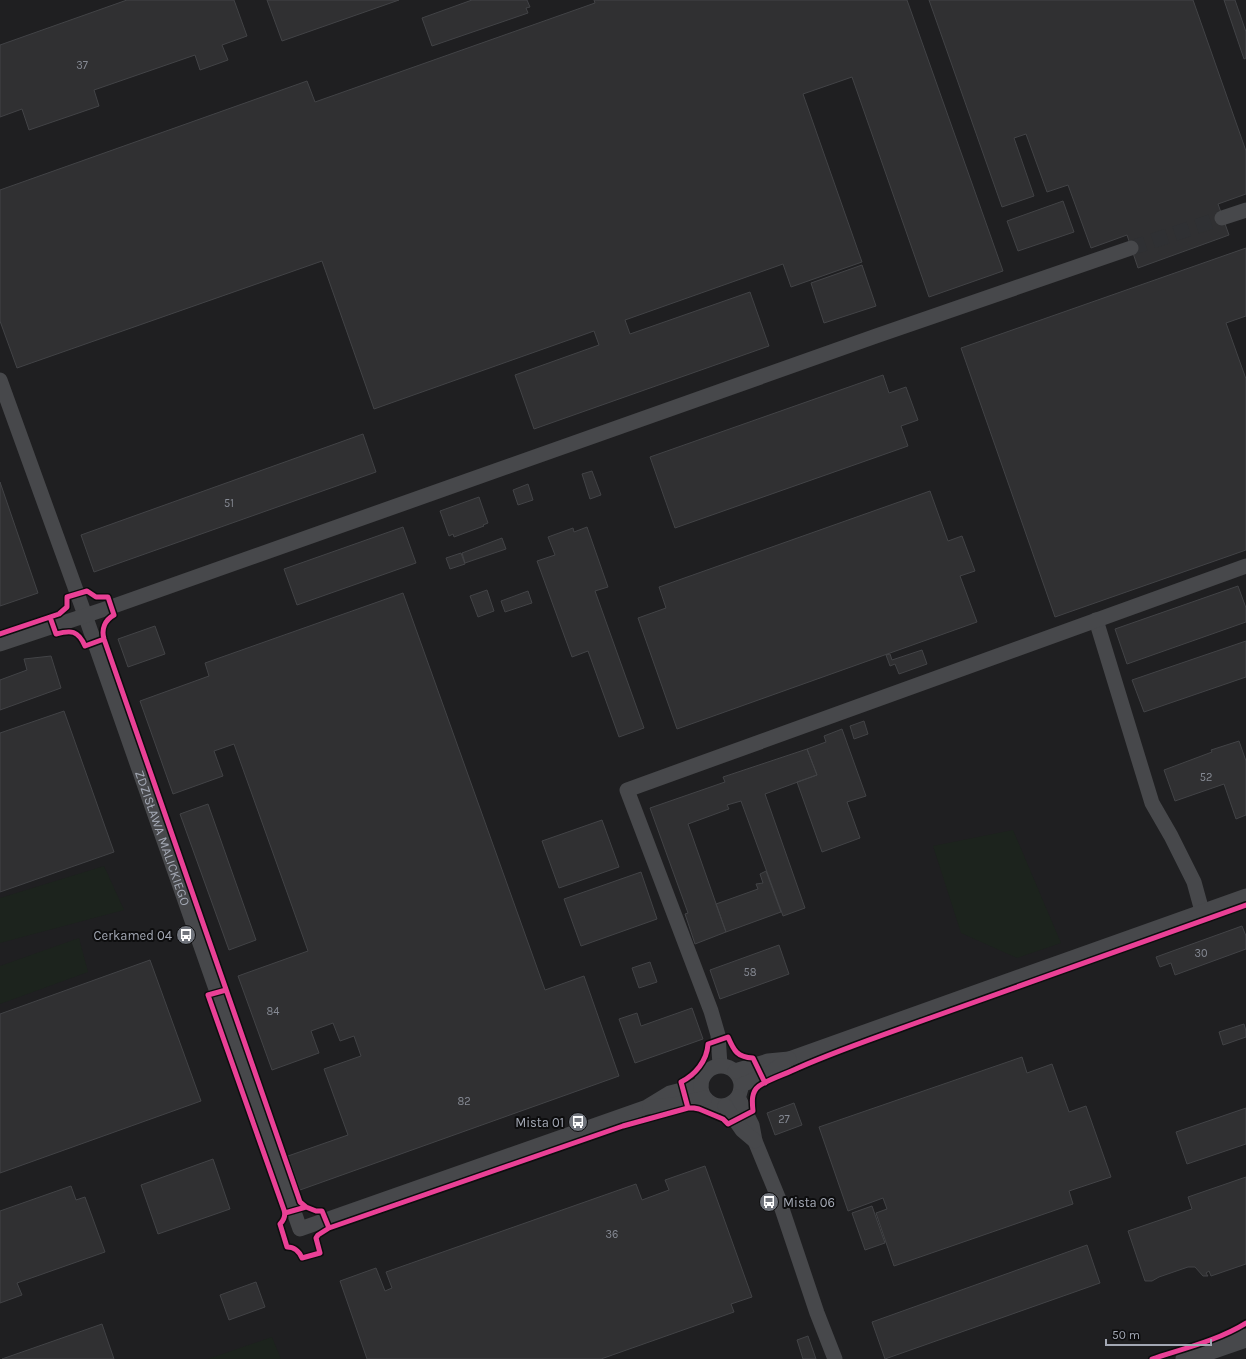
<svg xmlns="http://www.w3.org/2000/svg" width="1246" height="1359" viewBox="0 0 1246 1359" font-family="Karla,sans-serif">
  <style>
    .built { fill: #1f1f21 }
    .green { fill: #1c231d }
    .building { fill: #303032; stroke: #424346 }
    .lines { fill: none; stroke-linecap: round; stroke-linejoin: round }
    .minor-tunnel { stroke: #2f3033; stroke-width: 15; stroke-dasharray: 15 8; stroke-linecap: butt }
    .minor { stroke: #47484b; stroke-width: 15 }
    .tertiary { stroke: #47484b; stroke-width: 19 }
    .cycleway-casing { stroke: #0d0d0e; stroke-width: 8 }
    .cycleway { stroke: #ea4096; stroke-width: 5 }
    .labels { text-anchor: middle; stroke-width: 4; stroke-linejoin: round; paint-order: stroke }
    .number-label { font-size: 11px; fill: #868a94 }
    .street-label { font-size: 13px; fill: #a3a8b4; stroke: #0d0d0e }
    .poi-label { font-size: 13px; fill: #a3a8b4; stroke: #0d0d0e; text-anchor: end }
  </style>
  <rect width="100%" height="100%" fill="#121213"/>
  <path class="built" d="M 0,0 L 1246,0 L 1246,1359 L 0,1359 Z"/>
  <path class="green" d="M 1013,830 L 1061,943 L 1017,958 L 961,933 L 933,846 Z
    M 104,866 L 124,910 L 0,943 L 0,898 Z
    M 79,938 L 88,972 L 0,1004 L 0,966 Z
    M 272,1337 L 281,1359 L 208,1359 Z"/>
  <path class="building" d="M 127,0 L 234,0 L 247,36 L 222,45 L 228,60 L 200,70 L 195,55 L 94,90 L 99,106 L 29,130 L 22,109 L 0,117 L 0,45 Z
    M 267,0 L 399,0 L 282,41 Z
    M 472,0 L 527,0 L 530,7 L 526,8 L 528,13 L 432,46 L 422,18 Z
    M 594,0 L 907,0 L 1003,271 L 929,297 L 852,77 L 803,94 L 862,262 L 791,287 L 783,264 L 625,320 L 630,334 L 750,292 L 769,346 L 534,429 L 515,375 L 599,345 L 594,331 L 374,409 L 322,261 L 17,368 L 0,321 L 0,190 L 307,81 L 315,102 L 595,3 Z
    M 929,0 L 1193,0 L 1246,151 L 1246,194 L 1218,204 L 1229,235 L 1138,268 L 1127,235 L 1091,248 L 1068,185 L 1047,192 L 1026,134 L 1014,138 L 1034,196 L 1002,207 Z
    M 1224,0 L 1235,0 L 1246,32 L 1246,58 L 1244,59 Z
    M 1063,201 L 1074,232 L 1018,251 L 1007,221 Z
    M 1246,248 L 1246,316 L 1226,323 L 1246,379 L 1246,550 L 1055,617 L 961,348 Z
    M 862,265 L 876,306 L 824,323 L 811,283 Z
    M 883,375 L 889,393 L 906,387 L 918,420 L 901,426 L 908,446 L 675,528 L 650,457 Z
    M 363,434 L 376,472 L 94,572 L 81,535 Z
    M 592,471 L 601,495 L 590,499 L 582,474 Z
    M 0,482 L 38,593 L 0,606 Z
    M 528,484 L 533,500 L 518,505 L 513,490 Z
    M 930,491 L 948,541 L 962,536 L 975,571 L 960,576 L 977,622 L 677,729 L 638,618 L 666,608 L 659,587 Z
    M 479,497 L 488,523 L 483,525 L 484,526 L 454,537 L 453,534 L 449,536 L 440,511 Z
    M 403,527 L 416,563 L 297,605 L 284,569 Z
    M 587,527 L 608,587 L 595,591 L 644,728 L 619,737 L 588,651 L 572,657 L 537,561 L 555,555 L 548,537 L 573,528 L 574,532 Z
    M 502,538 L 506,549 L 465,563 L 462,553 Z
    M 461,553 L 465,564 L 450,569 L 446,558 Z
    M 1238,586 L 1246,608 L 1246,622 L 1127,664 L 1115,629 Z
    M 487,590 L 494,611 L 478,617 L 470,596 Z
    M 528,591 L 532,603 L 505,612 L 501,601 Z
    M 403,593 L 545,990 L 584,976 L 619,1076 L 300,1190 L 288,1156 L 348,1135 L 324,1069 L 361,1056 L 354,1036 L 340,1041 L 333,1023 L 311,1031 L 319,1053 L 272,1070 L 238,976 L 308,951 L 234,744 L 214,751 L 223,776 L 173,794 L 140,701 L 209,676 L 205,663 Z
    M 155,626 L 165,654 L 128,667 L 118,639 Z
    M 1246,641 L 1246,677 L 1144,712 L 1132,680 Z
    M 922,650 L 927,664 L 899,674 L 895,664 L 890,666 L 886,655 L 890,654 L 892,660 Z
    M 51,656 L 61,688 L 0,710 L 0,680 L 27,670 L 24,659 Z
    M 64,711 L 114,852 L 0,892 L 0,733 Z
    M 864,721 L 868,734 L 854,739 L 850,726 Z
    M 842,729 L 866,796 L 847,802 L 860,838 L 822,852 L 797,782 L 817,775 L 807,749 L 826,742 L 824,736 Z
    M 1239,741 L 1246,761 L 1246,815 L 1236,819 L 1224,784 L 1175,801 L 1164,770 L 1212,752 L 1211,750 Z
    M 807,749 L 817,775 L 765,794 L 805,908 L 783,916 L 741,801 L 727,805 L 729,809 L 688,824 L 726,932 L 695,944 L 685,914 L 688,913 L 650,808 L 725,782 L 723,777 Z
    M 208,804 L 256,940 L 229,950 L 180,814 Z
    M 602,820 L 619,867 L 559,888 L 542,841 Z
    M 766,871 L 781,912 L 726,932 L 716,904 L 758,889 L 756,884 L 763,883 L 760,874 Z
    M 641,872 L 657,919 L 581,946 L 564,899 Z
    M 1242,926 L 1246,936 L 1246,949 L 1175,975 L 1171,963 L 1160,967 L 1156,957 Z
    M 779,945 L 789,974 L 720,999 L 710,970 Z
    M 150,960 L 201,1101 L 0,1173 L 0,1014 Z
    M 650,962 L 657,982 L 639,988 L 632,968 Z
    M 692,1008 L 703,1039 L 635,1063 L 619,1019 L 637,1013 L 641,1026 Z
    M 1244,1024 L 1246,1031 L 1246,1037 L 1223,1045 L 1219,1032 Z
    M 1022,1057 L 1027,1073 L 1052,1064 L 1069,1112 L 1086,1106 L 1111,1177 L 1069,1191 L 1073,1204 L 894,1266 L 876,1213 L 887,1209 L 883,1198 L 848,1211 L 819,1127 Z
    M 794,1103 L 802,1125 L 775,1135 L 767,1113 Z
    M 1246,1108 L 1246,1144 L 1187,1164 L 1176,1132 Z
    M 213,1159 L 230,1209 L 158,1234 L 141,1185 Z
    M 705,1166 L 752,1297 L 731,1304 L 734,1312 L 601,1359 L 367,1359 L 340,1281 L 376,1268 L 385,1291 L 392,1288 L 386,1272 L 636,1184 L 642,1200 L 669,1190 L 665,1180 Z
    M 1246,1177 L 1246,1264 L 1211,1276 L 1209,1271 L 1206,1273 L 1208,1276 L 1203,1276 L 1195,1267 L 1188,1267 L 1159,1277 L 1152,1281 L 1145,1281 L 1128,1231 L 1192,1209 L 1188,1197 Z
    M 71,1186 L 76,1200 L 85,1197 L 105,1252 L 17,1283 L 22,1295 L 0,1303 L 0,1211 Z
    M 872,1206 L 885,1243 L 865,1250 L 852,1213 Z
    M 1087,1245 L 1100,1283 L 885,1359 L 872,1322 Z
    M 256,1282 L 265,1307 L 229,1320 L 220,1295 Z
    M 102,1324 L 114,1359 L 2,1359 Z
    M 808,1336 L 816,1359 L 803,1359 L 797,1340 Z"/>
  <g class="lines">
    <path class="minor-tunnel" d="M 1131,248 L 1222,218"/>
    <g class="minor">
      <path d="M 1222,218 L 1246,210"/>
      <path id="s1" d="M 0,380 L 85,615 L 300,1229 L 647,1107 L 670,1093 L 701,1085"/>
      <path d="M 1096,620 L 1152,803 L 1171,836 L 1194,882 L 1202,911"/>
      <path d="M 0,644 L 111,607 L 876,336 L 1131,248"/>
      <path d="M 720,1065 L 718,1035 L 711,1011 L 627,790 L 1246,566"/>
      <circle cx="721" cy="1086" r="20"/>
      <path d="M 735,1071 L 768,1061 L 789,1059 L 1246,896"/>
      <path d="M 742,1085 L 771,1072 L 789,1059"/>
      <path d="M 738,1097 L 752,1125 L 755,1141 L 778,1197 L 817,1313 L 835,1359"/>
      <path d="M 725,1106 L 742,1130 L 755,1141"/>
      <path d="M 650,1107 L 673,1105 L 705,1098"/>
    </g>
    <path class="tertiary" d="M 1185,1359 L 1246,1338"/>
    <defs>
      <path id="cycleway" d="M 50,617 L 56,634 C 71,630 78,630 85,646 L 104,639
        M 0,634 L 59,614 L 67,607 L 67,597 L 87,591 L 96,597 L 108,597 L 114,615 C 105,620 101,629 104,639 L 298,1196 L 300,1202 L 306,1207
        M 226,990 L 208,995 L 284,1210 C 286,1216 284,1220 280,1224 L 287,1247 C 295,1247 299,1251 302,1258 L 320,1253 L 316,1238 L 318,1235 L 329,1228 L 623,1126 L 688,1108 L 694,1108 L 699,1109 L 723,1119 L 728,1124 L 753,1111 C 752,1102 751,1092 759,1086 C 769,1079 786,1074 798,1068 C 841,1049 886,1034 930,1018 C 1036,981 1141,942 1246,905
        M 688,1108 L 681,1082 C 695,1075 707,1061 708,1044 L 728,1037 C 734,1051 737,1057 753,1058 L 765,1083
        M 285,1213 L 306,1207 L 316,1211 L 322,1211 L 329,1228
        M 1152,1359 C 1182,1349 1219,1340 1246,1323"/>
    </defs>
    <use href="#cycleway" class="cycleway-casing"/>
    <use href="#cycleway" class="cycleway"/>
  </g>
  <defs>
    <symbol id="bus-disc" viewBox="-11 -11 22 22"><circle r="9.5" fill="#70747c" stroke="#0d0d0e"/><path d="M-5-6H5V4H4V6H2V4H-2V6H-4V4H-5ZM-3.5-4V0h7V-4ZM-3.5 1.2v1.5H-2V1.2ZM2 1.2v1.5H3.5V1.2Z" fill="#fff"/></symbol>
  </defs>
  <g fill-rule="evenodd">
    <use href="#bus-disc" x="175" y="924" width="22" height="22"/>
    <use href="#bus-disc" x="567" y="1111" width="22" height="22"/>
    <use href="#bus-disc" x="758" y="1191" width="22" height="22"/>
  </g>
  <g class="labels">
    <g class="number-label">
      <text x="82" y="69">37</text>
      <text x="229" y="507">51</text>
      <text x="1206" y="781">52</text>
      <text x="1201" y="957">30</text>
      <text x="750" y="976">58</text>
      <text x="273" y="1015">84</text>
      <text x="464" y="1105">82</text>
      <text x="784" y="1123">27</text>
      <text x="612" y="1238">36</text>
    </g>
    <g class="street-label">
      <text dy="5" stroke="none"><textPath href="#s1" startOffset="486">ZDZISŁAWA MALICKIEGO</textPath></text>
    </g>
    <g class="poi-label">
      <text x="172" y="940">Cerkamed 04</text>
      <text x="564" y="1127">Mista 01</text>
      <text x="783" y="1207" text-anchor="start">Mista 06</text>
    </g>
  </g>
  <path d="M1106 1339v6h105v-6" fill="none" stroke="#a3a8b4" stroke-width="2"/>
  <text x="1112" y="1339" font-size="12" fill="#a3a8b4" stroke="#0d0d0e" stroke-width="3" paint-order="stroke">50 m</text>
</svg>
